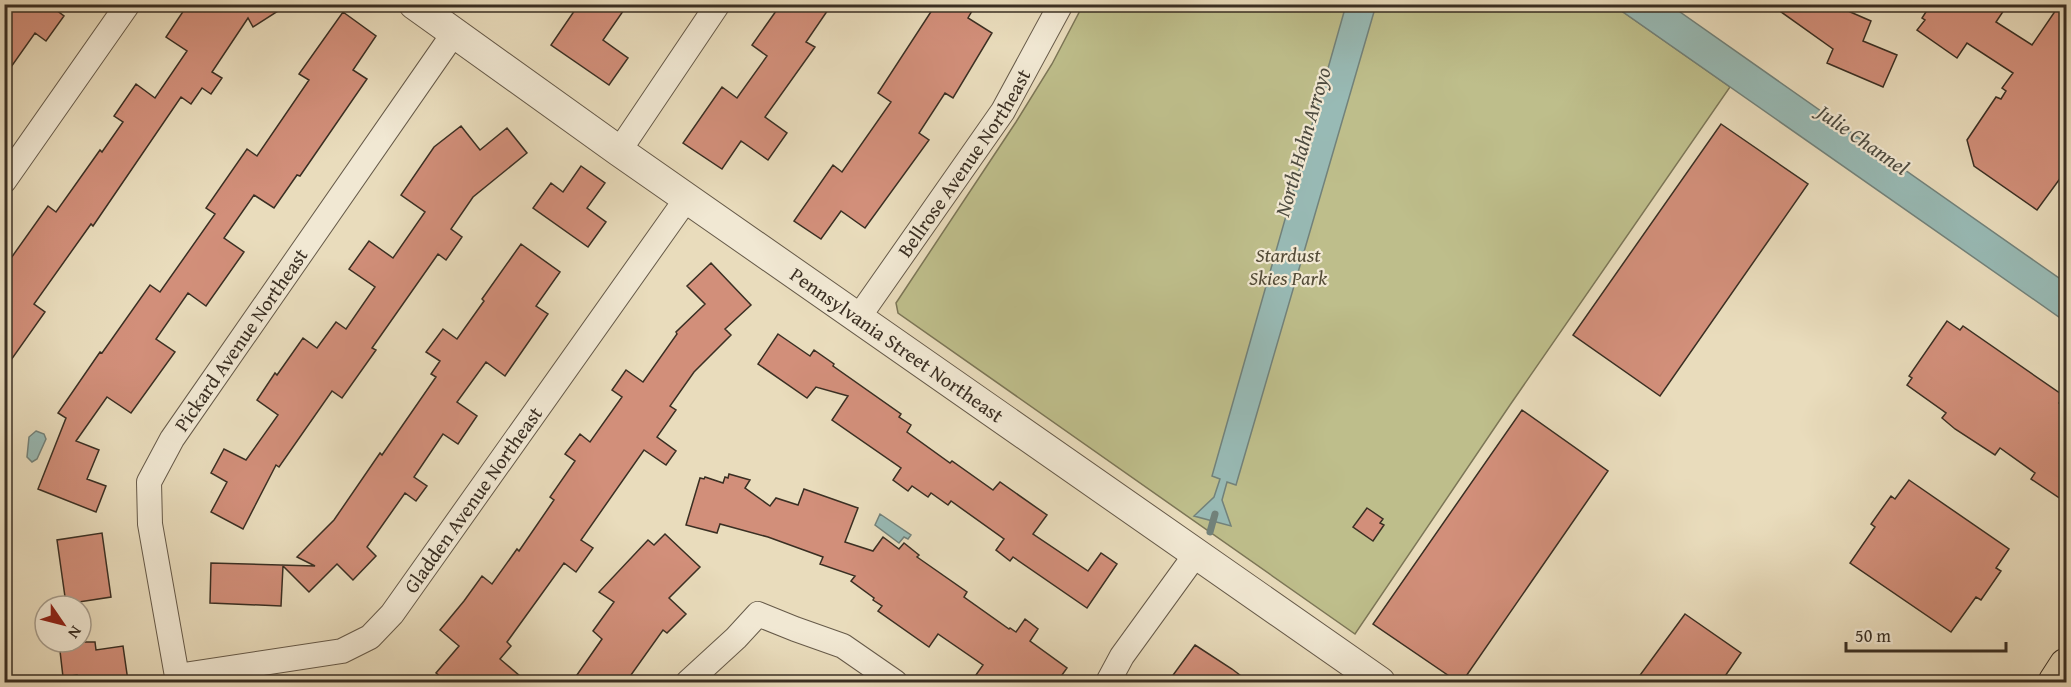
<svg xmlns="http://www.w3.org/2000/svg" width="2071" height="687" viewBox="0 0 2071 687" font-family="'Gentium Book Plus',serif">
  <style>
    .green { fill: #bebe8b; stroke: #7c7657; stroke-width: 1.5 }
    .water { fill: #98bab5; stroke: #72827b; stroke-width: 1.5 }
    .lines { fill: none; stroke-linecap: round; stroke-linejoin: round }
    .stream { stroke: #72827b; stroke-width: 7 }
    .building { fill: #d28f7a; stroke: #3a2f23; stroke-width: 1.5 }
    .minor-casing { stroke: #665a49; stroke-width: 26 }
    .tertiary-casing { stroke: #665a49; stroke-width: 32 }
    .primary-casing { stroke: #3a2f23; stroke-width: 35 }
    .minor { stroke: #f1e8d3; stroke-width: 24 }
    .tertiary { stroke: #f1e8d3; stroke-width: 30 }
    .primary { stroke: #e9dcbc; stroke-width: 33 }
    .labels { text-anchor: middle; stroke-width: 4.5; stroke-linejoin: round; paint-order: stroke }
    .street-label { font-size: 20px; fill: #3a2f23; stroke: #f1e8d3 }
    .park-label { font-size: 20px; font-style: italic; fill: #544c38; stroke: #f1e8d3 }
    .water-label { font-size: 21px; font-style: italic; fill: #4d4b40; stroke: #f1e8d3 }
  </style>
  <rect width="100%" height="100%" fill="#e9dcbc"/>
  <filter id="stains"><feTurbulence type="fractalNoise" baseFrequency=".00333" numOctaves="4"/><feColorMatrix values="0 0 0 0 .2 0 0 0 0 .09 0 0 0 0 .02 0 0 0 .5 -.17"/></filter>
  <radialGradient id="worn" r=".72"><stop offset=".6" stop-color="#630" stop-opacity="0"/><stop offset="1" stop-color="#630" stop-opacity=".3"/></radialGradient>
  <path class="green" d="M 1083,5 L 1613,5 L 1730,87 L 1510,405 L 1355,634 L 898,313 L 896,303 L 1016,122 L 1052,64 Z"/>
  <path class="water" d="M 1346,5 L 1376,5 L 1236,485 L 1227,482 L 1222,500 L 1231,526 L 1194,516 L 1214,497 L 1220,479 L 1212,476 Z
    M 1613,5 L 1670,5 L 2066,283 L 2066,322 Z
    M 36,431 L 44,434 L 46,439 L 37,459 L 32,462 L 27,457 L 29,437 Z
    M 880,514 L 911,535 L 908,539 L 904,537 L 899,543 L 875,525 Z"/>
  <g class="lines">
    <path class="stream" d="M 1210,532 L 1215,514"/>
  </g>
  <path class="building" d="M 15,4 L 48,4 L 64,16 L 46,41 L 35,33 L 4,77 L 4,20 Z
    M 188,4 L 289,4 L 253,27 L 248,18 L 212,72 L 222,78 L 211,94 L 202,88 L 191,104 L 181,97 L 93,226 L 91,224 L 34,304 L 45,312 L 4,370 L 4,268 L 48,206 L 56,212 L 100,150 L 102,152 L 123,122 L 114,116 L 136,84 L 155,98 L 187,51 L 166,37 Z
    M 579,4 L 628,4 L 603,40 L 628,58 L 609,85 L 551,45 Z
    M 781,4 L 832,4 L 806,42 L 815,47 L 765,117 L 787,133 L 768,160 L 741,141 L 722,169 L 683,143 L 722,87 L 737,98 L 767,56 L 752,45 Z
    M 936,4 L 976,4 L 968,18 L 992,33 L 953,98 L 945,93 L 919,133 L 929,140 L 865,228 L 841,211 L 821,239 L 794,221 L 833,165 L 842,172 L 891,102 L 878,93 Z
    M 1770,4 L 1832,4 L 1871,21 L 1863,41 L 1897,55 L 1883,87 L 1827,63 L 1833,49 Z
    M 1931,4 L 2008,4 L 1996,22 L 2032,45 L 2060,4 L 2067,4 L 2067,169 L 2037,210 L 1974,166 L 1967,140 L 1996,97 L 2001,99 L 2006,91 L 2002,88 L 2013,73 L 1967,43 L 1957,58 L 1917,30 L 1925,20 L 1922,18 Z
    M 343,12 L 376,36 L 353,70 L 367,79 L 300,176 L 297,175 L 274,208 L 254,195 L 224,238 L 244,252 L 206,306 L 188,293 L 156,339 L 175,352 L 131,413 L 107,397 L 76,441 L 99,450 L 87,479 L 106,486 L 96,512 L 38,489 L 66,418 L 58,413 L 100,352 L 102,353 L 150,285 L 160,292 L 215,214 L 206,208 L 247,149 L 257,156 L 309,80 L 299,74 Z
    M 1721,124 L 1808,184 L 1660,396 L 1573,335 Z
    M 461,126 L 480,150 L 507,128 L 527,153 L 473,197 L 451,229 L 462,237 L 446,260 L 438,254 L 372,348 L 376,350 L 342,398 L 332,391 L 279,467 L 276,465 L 243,529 L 211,512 L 227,482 L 211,473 L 224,449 L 246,460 L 278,415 L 257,400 L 275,373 L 277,375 L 303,338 L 317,348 L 336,322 L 346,329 L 375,287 L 349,269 L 369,241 L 393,258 L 425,212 L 401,195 L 434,147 Z
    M 581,166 L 605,183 L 587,208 L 606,222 L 588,247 L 533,208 L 551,183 L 563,192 Z
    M 521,244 L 560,272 L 536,306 L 548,314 L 505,376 L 486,362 L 457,402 L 477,416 L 458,444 L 443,434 L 414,477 L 427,486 L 416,501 L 405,493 L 367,547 L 376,556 L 353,580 L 337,564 L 309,592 L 283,566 L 281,606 L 210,603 L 211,563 L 315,566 L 297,557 L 334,520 L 380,453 L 382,455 L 436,377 L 431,374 L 440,361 L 426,352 L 443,329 L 457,339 L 484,301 L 482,299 Z
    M 711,263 L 751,305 L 725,329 L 731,335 L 694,372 L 670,406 L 676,410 L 657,437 L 676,451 L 666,465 L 644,450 L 581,540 L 593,548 L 576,572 L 564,563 L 507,642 L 511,646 L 500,659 L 527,682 L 447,682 L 436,673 L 459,646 L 440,630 L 464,601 L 482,576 L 492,584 L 517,549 L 519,551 L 554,500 L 550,497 L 575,461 L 565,454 L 580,434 L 590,442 L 622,397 L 612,390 L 626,370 L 643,382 L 677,334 L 676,332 L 705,304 L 687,286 Z
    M 1947,321 L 1960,330 L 1963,326 L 2064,396 L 2059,403 L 2067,408 L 2067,503 L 2031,479 L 2035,473 L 2000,448 L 1995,455 L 1955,429 L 1942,418 L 1946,413 L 1907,385 L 1912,378 L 1909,376 Z
    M 778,334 L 810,356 L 814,350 L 834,364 L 833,366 L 901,414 L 899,417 L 911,425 L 907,432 L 950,463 L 952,461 L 993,490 L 1000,482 L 1047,515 L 1033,534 L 1088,571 L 1101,553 L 1117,564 L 1087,608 L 1013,557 L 1010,561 L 996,550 L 1004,539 L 951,501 L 948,505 L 931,493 L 928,497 L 912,486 L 908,491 L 893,480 L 901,468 L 832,420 L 848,396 L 816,387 L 807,398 L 758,364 Z
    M 1522,410 L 1608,471 L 1462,682 L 1458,682 L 1373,624 Z
    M 729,474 L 750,480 L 745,488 L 770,506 L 776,498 L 798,505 L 804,489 L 858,508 L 845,542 L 873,551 L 883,537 L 899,549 L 904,543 L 919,555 L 917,557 L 967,592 L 964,597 L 1009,629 L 1010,628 L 1016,632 L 1025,619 L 1038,629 L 1030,641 L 1067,668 L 1057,682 L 971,682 L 983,665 L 938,634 L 929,647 L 878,611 L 882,606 L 873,600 L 874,598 L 851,581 L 855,576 L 820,564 L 823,557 L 768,537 L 720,524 L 717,533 L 686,525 L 700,478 L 704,479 L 705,477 L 723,483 L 725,477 L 728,478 Z
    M 1909,480 L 2009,549 L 1996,568 L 2001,571 L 1981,600 L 1976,597 L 1951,632 L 1850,563 L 1875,527 L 1871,524 L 1891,496 L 1895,499 Z
    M 1367,508 L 1383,519 L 1380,523 L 1384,525 L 1373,541 L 1353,527 Z
    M 102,533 L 111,597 L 66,604 L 57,540 Z
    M 665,534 L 700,567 L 669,598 L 686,614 L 667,633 L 663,630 L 626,682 L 572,682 L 602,639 L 593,631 L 614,602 L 599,592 L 648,540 L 654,545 Z
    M 1685,614 L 1741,653 L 1721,682 L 1635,682 Z
    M 59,642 L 95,642 L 96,650 L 123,646 L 128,681 L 78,682 L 77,675 L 63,677 Z
    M 1195,645 L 1232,669 L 1249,682 L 1168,682 Z"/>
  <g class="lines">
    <defs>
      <g id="minor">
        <path d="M 619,151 L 718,4"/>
        <path d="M 4,181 L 128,4"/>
        <path id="s1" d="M 858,318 L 1003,111 L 1061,4"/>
        <path id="s2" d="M 177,676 L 342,651 L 370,637 L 392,614 L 687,198"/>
        <path id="s3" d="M 178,682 L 150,524 L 149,482 L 172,439 L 454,33"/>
        <path d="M 688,682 L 736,638 L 758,614 L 795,629 L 843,646 L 895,682"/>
        <path d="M 1108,682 L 1122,656 L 1196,554"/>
      </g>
      <g id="tertiary">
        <path id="s4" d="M 414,4 L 619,151 L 1380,682"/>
      </g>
      <path id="primary" d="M 2055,682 L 2066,665"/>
    </defs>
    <use href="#minor" class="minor-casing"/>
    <use href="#tertiary" class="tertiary-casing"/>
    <use href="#primary" class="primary-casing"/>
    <use href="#minor" class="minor"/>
    <use href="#tertiary" class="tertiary"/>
    <use href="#primary" class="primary"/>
  </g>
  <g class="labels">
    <g class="street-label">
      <text dy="7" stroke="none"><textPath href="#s1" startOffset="188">Bellrose Avenue Northeast</textPath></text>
      <text dy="7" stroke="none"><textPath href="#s3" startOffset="372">Pickard Avenue Northeast</textPath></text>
      <text dy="7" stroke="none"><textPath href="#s4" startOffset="591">Pennsylvania Street Northeast</textPath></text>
      <text dy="7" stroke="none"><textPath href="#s2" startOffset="370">Gladden Avenue Northeast</textPath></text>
    </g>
    <g class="park-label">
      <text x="1288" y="262">Stardust<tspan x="1288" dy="23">Skies Park</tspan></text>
    </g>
    <g class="water-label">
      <text transform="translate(1863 140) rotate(35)" y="7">Julie Channel</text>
      <text transform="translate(1303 142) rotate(-74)" y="7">North Hahn Arroyo</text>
    </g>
  </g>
  <rect width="2071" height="687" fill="none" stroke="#e9dcbc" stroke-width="24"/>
  <rect x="6" y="6" width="2059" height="675" fill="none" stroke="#3a2f23" stroke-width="3"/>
  <rect x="12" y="12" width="2047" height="663" fill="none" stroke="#3a2f23" stroke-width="1.5"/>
  <g transform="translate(63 624) rotate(125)"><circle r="28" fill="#f1e8d3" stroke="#a89e8d" stroke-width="1.5"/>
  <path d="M0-4.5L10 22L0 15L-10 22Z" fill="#8f2418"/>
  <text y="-9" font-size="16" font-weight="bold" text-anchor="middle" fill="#3a2f23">N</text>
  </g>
  <path d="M1846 642v9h160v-9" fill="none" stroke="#3a2f23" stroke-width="3"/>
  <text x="1855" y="642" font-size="18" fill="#3a2f23" stroke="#f1e8d3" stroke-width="4.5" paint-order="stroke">50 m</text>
  <rect width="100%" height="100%" filter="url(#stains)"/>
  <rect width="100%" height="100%" fill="url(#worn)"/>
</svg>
